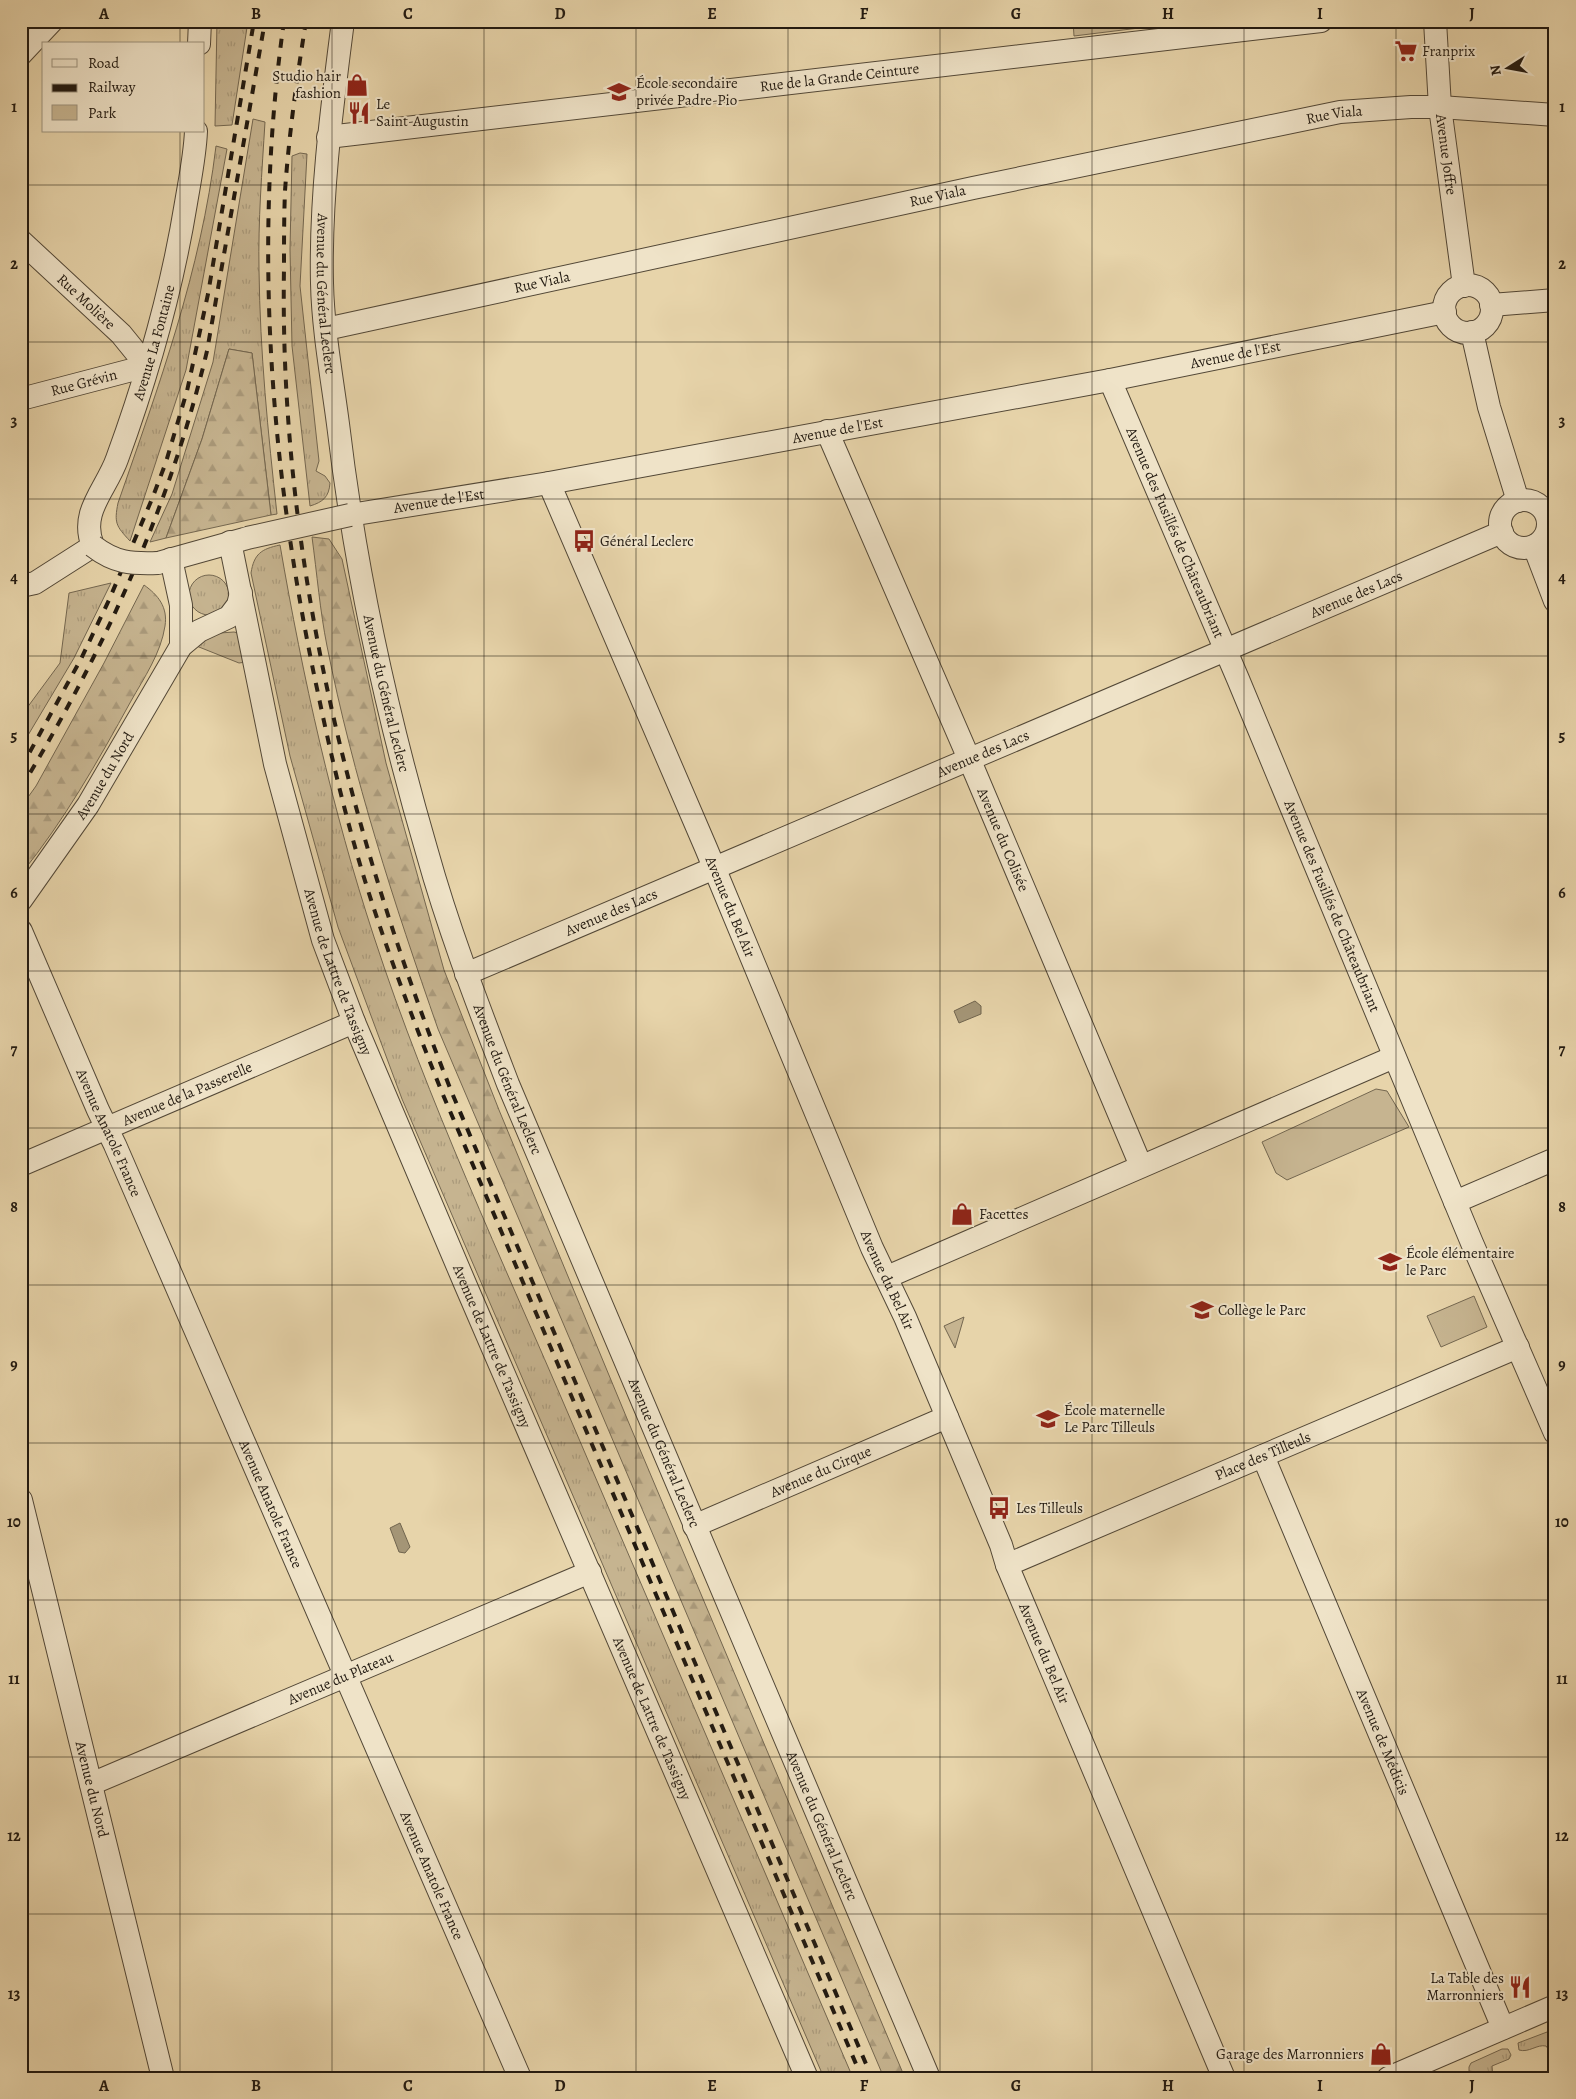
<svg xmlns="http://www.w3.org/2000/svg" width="1576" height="2099" viewBox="0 0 1576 2099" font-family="Alegreya,serif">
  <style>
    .grass { fill: url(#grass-tufts); stroke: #746750 }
    .forest { fill: url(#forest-firs); stroke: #746750 }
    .park { fill: #c6b490; stroke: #746750 }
    .water { fill: #a49576; stroke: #70644e }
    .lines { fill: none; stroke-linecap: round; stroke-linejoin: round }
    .minor-casing { stroke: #534837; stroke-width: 24 }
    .minor { stroke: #efe3c8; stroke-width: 22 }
    .rail { stroke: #221a11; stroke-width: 4; stroke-dasharray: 9 9; stroke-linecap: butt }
    .minor-bridge-casing { stroke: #534837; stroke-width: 24; stroke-linecap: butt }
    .minor-bridge { stroke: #efe3c8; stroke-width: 22 }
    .grid { fill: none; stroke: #221a11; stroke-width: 1; stroke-opacity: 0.55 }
    .labels { text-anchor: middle; stroke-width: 4; stroke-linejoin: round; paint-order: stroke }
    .poi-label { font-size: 15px; fill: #221a11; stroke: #efe3c8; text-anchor: start }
    .street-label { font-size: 15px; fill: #221a11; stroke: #efe3c8 }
    .neatline { fill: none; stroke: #221a11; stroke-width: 2 }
    .grid-label { font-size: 16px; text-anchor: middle; font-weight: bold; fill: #221a11 }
  </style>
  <defs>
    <pattern id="grass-tufts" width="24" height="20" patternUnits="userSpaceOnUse" patternTransform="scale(1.25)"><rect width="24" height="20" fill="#c6b490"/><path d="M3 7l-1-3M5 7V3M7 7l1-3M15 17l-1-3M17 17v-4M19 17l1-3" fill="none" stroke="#aa9a7b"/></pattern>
    <pattern id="forest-firs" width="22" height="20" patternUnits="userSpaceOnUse" patternTransform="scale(1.25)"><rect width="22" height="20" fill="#c6b490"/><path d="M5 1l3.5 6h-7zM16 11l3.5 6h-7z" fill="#aa9a7b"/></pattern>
  </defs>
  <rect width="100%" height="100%" fill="#e7d4aa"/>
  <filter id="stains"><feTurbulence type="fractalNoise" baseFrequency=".004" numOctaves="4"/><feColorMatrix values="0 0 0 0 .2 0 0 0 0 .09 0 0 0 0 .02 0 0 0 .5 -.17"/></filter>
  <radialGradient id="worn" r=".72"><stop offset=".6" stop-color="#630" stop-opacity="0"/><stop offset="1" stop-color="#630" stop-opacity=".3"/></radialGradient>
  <path class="grass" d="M 217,21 L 248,21 L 232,125 L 215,126 Z
    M 253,119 L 265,122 C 262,171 258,221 259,270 C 260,352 268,433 277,514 L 271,515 L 252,353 L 229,349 L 202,439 L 166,538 L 150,542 L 172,494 L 213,362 Z
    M 216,146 L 227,149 L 186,370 L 130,541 C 116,526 114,523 118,503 C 159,385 201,271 216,146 Z
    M 300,153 L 307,154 L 300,286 L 319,461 L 316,471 L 325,476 L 330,483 C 329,497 323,502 310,506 L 292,346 L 290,249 L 292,156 Z
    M 280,545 C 303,678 332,809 374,937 C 428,1102 502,1259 570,1418 C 664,1638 759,1858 853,2078 L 824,2078 L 402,1099 L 338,927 L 290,756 L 251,573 C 254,554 261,549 280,545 Z
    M189 595a20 20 0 1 1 40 0a20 20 0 1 1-40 0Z
    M 111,583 L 74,658 L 21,747 L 21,716 L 60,663 L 69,593 Z
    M 234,632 L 238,633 L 246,662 L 239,663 L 194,645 L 206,634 Z
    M 964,1317 L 955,1348 L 944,1326 Z
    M 1547,2032 L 1554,2044 L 1553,2049 L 1549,2050 L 1546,2046 C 1537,2044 1529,2053 1519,2050 L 1518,2043 Z
    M 1502,2049 L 1508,2049 L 1511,2055 L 1509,2059 L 1492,2066 L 1493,2078 L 1483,2078 L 1481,2073 L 1469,2071 L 1469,2067 L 1471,2063 Z"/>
  <path class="forest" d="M 229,349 L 252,353 L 271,515 L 166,538 L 202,439 Z
    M 312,537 L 329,539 L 342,559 L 386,763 L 444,970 L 499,1110 L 628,1421 L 905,2078 L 884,2078 L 438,1029 C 394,903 353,777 327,646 C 320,611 317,574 312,537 Z
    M 144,585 C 158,595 168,607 165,626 C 161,653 144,678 131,701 C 98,761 64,821 21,874 L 21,807 L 36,786 L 104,663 Z"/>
  <path class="park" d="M 1073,21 L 1196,21 L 1074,36 Z
    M 1376,1089 L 1387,1091 L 1409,1127 L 1287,1180 L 1276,1173 L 1262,1142 Z
    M 1474,1296 L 1487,1327 L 1441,1347 L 1427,1316 Z"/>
  <path class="water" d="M 975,1001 L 981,1006 L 981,1014 L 959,1023 L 954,1011 Z
    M 400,1523 L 410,1547 L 405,1553 L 399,1552 L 390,1528 Z"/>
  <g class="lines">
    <defs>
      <g id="minor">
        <path id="s1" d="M 343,21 C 332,107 320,196 322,283 C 323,330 332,378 338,424 C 355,568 386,712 427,852 C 449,931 479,1008 508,1084 L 929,2078"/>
        <path id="s2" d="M 1435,21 L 1440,107 L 1464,286"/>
        <path d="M 199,44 L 200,21"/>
        <path d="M 21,54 L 52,21"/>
        <path id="s3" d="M 328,137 L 1321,21"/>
        <path id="s4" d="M 21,241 L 121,334 L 147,366"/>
        <circle cx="1468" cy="309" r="24"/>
        <path d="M 1491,305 L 1555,300"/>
        <path id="s5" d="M 326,329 L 973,188 L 1340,112 L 1411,107 L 1440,107 L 1555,115"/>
        <path d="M 1472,332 L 1489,407 L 1518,501"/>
        <path id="s6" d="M 1110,380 L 1238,679 L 1472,1243 L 1555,1433"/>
        <path id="s7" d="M 21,399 L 147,366"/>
        <path id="s8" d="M 827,431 L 976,775 L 1141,1166"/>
        <path id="s9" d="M 549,483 L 706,848 L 872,1248 L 905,1317 L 1001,1545 L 1007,1565 L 1224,2078"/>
        <circle cx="1524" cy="524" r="24"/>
        <path id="s10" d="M 350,515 L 549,483 L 1110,380 L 1445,312"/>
        <path id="s11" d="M 230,542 L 275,764 L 323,940 L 354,1022 L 466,1286 L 807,2078"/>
        <path d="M 1534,546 L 1555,601"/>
        <path d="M 171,559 L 181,605 L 181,646"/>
        <path d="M 158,563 L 244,539"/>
        <path id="s12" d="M 21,586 L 35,583 L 93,546 C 79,512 106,490 117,459 C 147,377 172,289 186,203 C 190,179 195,155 196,131"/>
        <path id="s13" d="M 21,900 L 88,805 L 181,646 L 199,631 L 229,617 L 238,605 L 241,593"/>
        <path id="s14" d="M 21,931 L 98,1110 L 115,1145 L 520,2078"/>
        <path id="s15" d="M 466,974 L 1502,532"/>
        <path id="s16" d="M 21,1165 L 354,1022"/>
        <path d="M 1455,1202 L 1555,1159"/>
        <path d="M 887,1277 L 1394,1057"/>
        <path id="s17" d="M 1263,1456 L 1503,2028"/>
        <path id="s18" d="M 21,1500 L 163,2078"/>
        <path id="s19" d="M 694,1526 L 947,1417"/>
        <path id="s20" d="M 1007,1565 L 1518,1347"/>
        <path id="s21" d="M 91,1784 L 590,1572"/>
        <path d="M 1388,2078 L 1555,2006"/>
      </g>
    </defs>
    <use href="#minor" class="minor-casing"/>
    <use href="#minor" class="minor"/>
    <path class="rail" d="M 284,21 C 252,246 271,477 319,698 C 332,760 347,823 366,884 C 388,954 414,1022 441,1090 L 862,2078
      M 306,21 C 297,77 289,134 285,191 C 284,216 284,242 284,268 C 279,551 348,831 452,1093 L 872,2078
      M 21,768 L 81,659 L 109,600 L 152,499 L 166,462 L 187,391 L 208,294 L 254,21
      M 21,788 C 104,651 170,507 207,351 L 265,21"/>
    <defs>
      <path id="minor-bridge" d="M 247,538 L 350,515
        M 93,546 C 115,563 131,564 158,563"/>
    </defs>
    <use href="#minor-bridge" class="minor-bridge-casing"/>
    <use href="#minor-bridge" class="minor-bridge"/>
  </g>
  <path class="grid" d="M 180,21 L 180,44M 332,21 L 332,2078M 484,21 L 484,2078M 636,21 L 636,2078M 788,21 L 788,2078M 940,21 L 940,2078M 1092,21 L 1092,2078M 1244,21 L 1244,2078M 1396,21 L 1396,2078M 180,131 L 180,2078M 21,185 L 1555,185M 21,342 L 1555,342M 21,499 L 1555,499M 21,656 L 1555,656M 21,814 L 1555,814M 21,971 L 1555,971M 21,1128 L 1555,1128M 21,1285 L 1555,1285M 21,1443 L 1555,1443M 21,1600 L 1555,1600M 21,1757 L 1555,1757M 21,1914 L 1555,1914"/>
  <defs>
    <symbol id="supermarket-bare" viewBox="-9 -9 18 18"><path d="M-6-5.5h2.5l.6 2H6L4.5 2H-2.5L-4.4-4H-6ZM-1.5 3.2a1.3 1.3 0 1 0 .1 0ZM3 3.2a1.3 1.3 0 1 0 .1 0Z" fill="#8f2418" stroke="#efe3c8" stroke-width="2.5" paint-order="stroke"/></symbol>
    <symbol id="shop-bare" viewBox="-9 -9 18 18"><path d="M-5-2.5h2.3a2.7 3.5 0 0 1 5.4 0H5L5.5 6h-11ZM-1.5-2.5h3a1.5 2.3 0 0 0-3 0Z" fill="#8f2418" stroke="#efe3c8" stroke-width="2.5" paint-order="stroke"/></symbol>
    <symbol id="school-bare" viewBox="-9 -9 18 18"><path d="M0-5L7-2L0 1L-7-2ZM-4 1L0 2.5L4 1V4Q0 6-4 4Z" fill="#8f2418" stroke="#efe3c8" stroke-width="2.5" paint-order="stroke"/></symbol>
    <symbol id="restaurant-bare" viewBox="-9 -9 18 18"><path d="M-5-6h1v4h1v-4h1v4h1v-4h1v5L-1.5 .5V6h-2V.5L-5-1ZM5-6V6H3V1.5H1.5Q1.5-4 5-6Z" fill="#8f2418" stroke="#efe3c8" stroke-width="2.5" paint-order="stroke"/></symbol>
    <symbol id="bus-bare" viewBox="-9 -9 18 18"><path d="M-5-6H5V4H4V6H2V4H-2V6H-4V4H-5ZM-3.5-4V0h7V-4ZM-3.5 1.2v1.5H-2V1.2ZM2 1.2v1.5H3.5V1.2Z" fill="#8f2418" stroke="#efe3c8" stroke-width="2.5" paint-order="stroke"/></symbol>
  </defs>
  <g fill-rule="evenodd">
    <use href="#supermarket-bare" x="1390" y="35" width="32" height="32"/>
    <use href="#shop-bare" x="341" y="69" width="32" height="32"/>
    <use href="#school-bare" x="603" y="76" width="32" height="32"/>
    <use href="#restaurant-bare" x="343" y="97" width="32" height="32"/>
    <use href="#bus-bare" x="568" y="525" width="32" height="32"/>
    <use href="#shop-bare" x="946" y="1198" width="32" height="32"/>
    <use href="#school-bare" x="1374" y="1246" width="32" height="32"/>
    <use href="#school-bare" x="1186" y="1294" width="32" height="32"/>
    <use href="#school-bare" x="1032" y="1403" width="32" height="32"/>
    <use href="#bus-bare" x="983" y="1492" width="32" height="32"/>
    <use href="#restaurant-bare" x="1504" y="1971" width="32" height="32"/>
    <use href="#shop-bare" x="1365" y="2038" width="32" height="32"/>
  </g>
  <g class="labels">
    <g class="poi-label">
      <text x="1422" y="56">Franprix</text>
      <text x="341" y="81" text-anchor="end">Studio hair<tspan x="341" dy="17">fashion</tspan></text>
      <text x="636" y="88">École secondaire<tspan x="636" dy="17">privée Padre-Pio</tspan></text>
      <text x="376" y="109">Le<tspan x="376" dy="17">Saint-Augustin</tspan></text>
      <text x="600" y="546">Général Leclerc</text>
      <text x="979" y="1219">Facettes</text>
      <text x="1406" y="1258">École élémentaire<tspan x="1406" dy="17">le Parc</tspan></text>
      <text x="1218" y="1315">Collège le Parc</text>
      <text x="1064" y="1415">École maternelle<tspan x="1064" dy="17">Le Parc Tilleuls</tspan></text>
      <text x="1016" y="1513">Les Tilleuls</text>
      <text x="1504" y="1983" text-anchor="end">La Table des<tspan x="1504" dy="17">Marronniers</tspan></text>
      <text x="1364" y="2059" text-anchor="end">Garage des Marronniers</text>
    </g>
    <g class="street-label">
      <text dy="5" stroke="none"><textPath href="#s3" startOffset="515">Rue de la Grande Ceinture</textPath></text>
      <text dy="5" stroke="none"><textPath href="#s5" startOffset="1031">Rue Viala</textPath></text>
      <text dy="5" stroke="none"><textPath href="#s2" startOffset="134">Avenue Joffre</textPath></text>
      <text dy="5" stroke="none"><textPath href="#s5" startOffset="626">Rue Viala</textPath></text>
      <text dy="5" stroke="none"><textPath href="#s5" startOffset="221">Rue Viala</textPath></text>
      <text dy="5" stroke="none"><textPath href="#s1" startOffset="274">Avenue du Général Leclerc</textPath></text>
      <text dy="5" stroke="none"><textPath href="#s4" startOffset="89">Rue Molière</textPath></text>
      <text dy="5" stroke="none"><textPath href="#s12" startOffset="299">Avenue La Fontaine</textPath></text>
      <text dy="5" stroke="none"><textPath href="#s10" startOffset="900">Avenue de l'Est</textPath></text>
      <text dy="5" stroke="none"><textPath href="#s7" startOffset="65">Rue Grévin</textPath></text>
      <text dy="5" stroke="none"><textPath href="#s10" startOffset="495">Avenue de l'Est</textPath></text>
      <text dy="5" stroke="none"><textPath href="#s10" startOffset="90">Avenue de l'Est</textPath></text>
      <text dy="5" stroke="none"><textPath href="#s6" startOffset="166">Avenue des Fusillés de Châteaubriant</textPath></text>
      <text dy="5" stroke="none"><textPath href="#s15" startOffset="968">Avenue des Lacs</textPath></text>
      <text dy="5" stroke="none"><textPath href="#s1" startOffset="679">Avenue du Général Leclerc</textPath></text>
      <text dy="5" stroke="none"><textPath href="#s15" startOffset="562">Avenue des Lacs</textPath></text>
      <text dy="5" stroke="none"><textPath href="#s13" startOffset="150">Avenue du Nord</textPath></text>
      <text dy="5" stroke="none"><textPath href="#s8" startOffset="445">Avenue du Colisée</textPath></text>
      <text dy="5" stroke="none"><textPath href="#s6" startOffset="571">Avenue des Fusillés de Châteaubriant</textPath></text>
      <text dy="5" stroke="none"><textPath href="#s9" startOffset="461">Avenue du Bel Air</textPath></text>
      <text dy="5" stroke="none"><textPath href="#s15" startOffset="158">Avenue des Lacs</textPath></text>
      <text dy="5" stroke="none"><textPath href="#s11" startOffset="444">Avenue de Lattre de Tassigny</textPath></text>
      <text dy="5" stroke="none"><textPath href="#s1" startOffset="1084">Avenue du Général Leclerc</textPath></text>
      <text dy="5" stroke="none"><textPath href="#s16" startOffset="181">Avenue de la Passerelle</textPath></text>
      <text dy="5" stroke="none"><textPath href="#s14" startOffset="220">Avenue Anatole France</textPath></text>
      <text dy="5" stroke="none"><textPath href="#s9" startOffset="866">Avenue du Bel Air</textPath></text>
      <text dy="5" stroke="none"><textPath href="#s11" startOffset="849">Avenue de Lattre de Tassigny</textPath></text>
      <text dy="5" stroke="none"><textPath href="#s1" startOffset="1489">Avenue du Général Leclerc</textPath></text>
      <text dy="5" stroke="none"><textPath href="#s20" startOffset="278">Place des Tilleuls</textPath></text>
      <text dy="5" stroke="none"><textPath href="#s19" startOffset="138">Avenue du Cirque</textPath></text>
      <text dy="5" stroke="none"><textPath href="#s14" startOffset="625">Avenue Anatole France</textPath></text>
      <text dy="5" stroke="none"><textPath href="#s9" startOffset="1271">Avenue du Bel Air</textPath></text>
      <text dy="5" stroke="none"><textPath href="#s21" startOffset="271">Avenue du Plateau</textPath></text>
      <text dy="5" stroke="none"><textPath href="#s11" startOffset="1254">Avenue de Lattre de Tassigny</textPath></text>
      <text dy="5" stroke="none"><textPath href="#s17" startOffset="310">Avenue de Médicis</textPath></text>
      <text dy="5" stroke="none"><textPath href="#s18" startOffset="298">Avenue du Nord</textPath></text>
      <text dy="5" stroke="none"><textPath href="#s1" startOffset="1894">Avenue du Général Leclerc</textPath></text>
      <text dy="5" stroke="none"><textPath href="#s14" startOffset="1030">Avenue Anatole France</textPath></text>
    </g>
  </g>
  <rect width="1576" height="2099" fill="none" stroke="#e7d4aa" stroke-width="55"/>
  <rect x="42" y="42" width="162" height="90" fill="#efe3c8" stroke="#9d937f"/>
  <rect x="52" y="59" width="25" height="8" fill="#efe3c8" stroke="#9d937f"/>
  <text x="88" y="68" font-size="15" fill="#221a11">Road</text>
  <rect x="52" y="84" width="25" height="8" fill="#221a11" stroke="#9d937f"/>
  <text x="88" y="92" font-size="15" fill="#221a11">Railway</text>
  <rect x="52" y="105" width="25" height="15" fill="#c6b490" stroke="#9d937f"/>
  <text x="88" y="118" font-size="15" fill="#221a11">Park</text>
  <g transform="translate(1508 68) rotate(259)" stroke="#efe3c8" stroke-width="4" paint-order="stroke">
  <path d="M0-4L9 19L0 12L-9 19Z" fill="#221a11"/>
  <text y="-8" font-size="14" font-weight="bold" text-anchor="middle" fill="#221a11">N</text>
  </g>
  <rect x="28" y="28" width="1520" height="2044" class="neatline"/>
  <g class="grid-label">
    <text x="104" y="19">A</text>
    <text x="256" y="19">B</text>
    <text x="408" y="19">C</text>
    <text x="560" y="19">D</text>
    <text x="712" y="19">E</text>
    <text x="864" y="19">F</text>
    <text x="1016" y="19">G</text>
    <text x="1168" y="19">H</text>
    <text x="1320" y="19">I</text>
    <text x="1472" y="19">J</text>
    <text x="14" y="112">1</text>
    <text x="1562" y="112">1</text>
    <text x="14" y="269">2</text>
    <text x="1562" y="269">2</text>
    <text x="14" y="426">3</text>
    <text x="1562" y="426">3</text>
    <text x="14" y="583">4</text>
    <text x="1562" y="583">4</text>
    <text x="14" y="741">5</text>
    <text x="1562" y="741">5</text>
    <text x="14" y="898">6</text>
    <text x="1562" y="898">6</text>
    <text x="14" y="1055">7</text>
    <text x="1562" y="1055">7</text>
    <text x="14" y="1212">8</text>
    <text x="1562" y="1212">8</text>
    <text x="14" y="1370">9</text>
    <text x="1562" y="1370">9</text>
    <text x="14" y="1527">10</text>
    <text x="1562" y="1527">10</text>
    <text x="14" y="1684">11</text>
    <text x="1562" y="1684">11</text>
    <text x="14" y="1841">12</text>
    <text x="1562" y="1841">12</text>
    <text x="14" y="1999">13</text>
    <text x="1562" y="1999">13</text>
    <text x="104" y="2091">A</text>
    <text x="256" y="2091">B</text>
    <text x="408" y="2091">C</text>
    <text x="560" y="2091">D</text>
    <text x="712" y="2091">E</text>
    <text x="864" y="2091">F</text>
    <text x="1016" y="2091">G</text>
    <text x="1168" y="2091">H</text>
    <text x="1320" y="2091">I</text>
    <text x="1472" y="2091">J</text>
  </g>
  <rect width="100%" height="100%" filter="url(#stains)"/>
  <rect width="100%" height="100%" fill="url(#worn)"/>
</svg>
